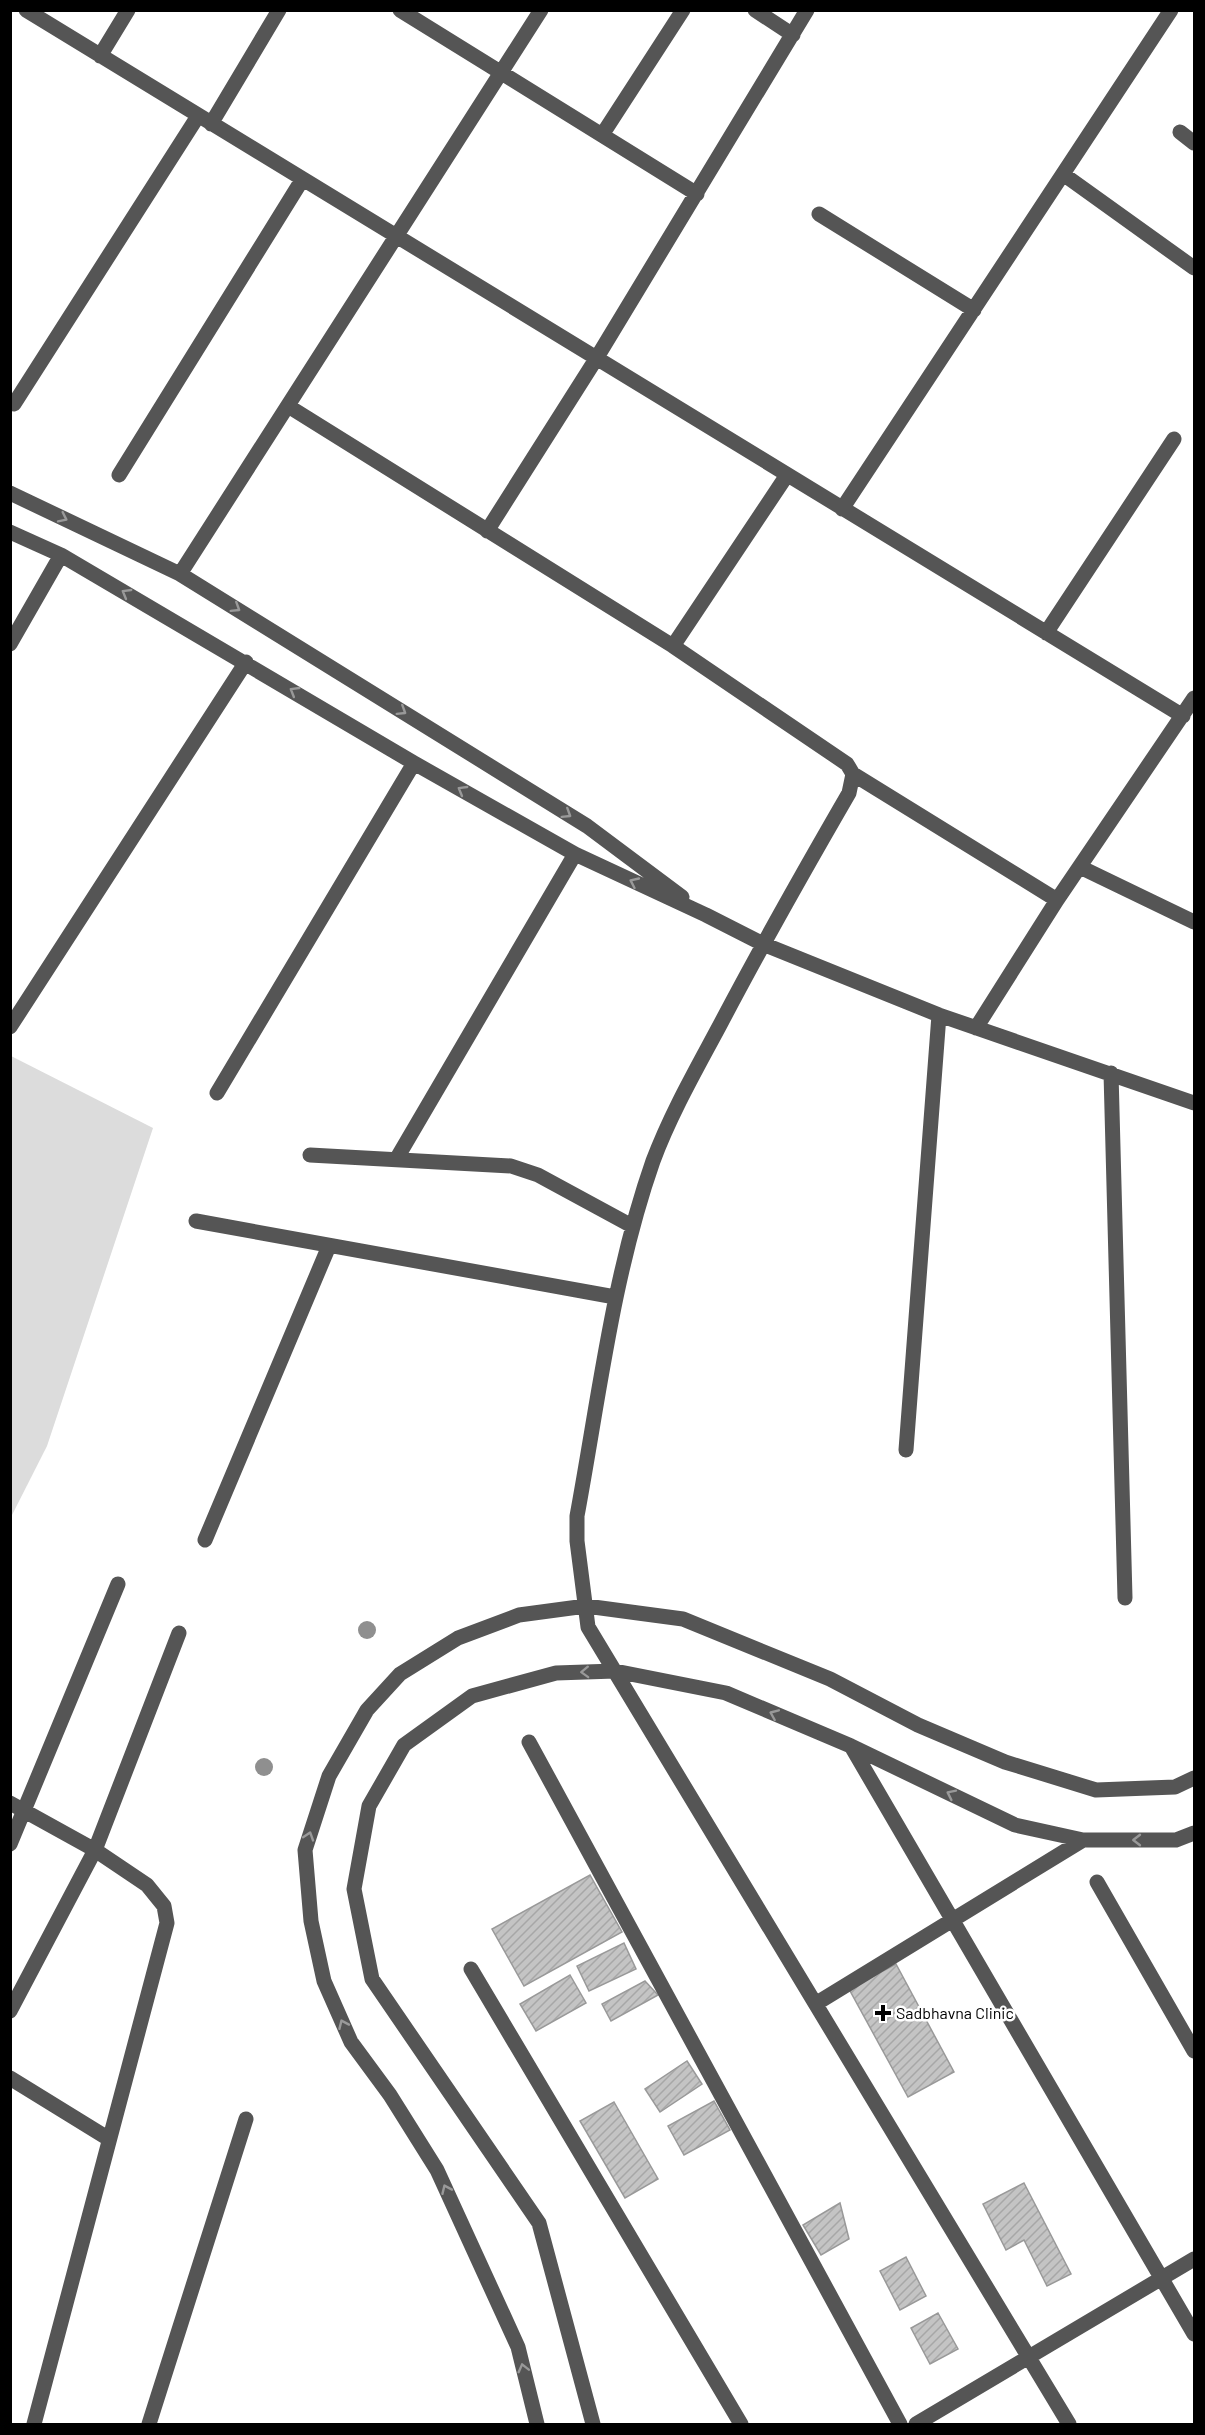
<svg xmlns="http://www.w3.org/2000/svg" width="1205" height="2435" viewBox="0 0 1205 2435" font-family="Barlow,sans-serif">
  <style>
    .grass { fill: #dcdcdc }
    .building { fill: url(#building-hatch); stroke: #999; stroke-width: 1.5 }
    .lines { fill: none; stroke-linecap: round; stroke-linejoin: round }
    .minor { stroke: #555; stroke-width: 15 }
    .tree { fill: #8f8f8f }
    .oneway { stroke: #999 }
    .poi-dot { fill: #000; stroke: #fff; stroke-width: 2 }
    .labels { text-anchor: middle; stroke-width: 5; stroke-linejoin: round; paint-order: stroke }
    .poi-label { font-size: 16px; fill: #000; stroke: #fff; text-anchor: start }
  </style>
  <defs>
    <pattern id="building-hatch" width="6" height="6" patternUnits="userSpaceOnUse" patternTransform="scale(1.5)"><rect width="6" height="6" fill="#c4c4c4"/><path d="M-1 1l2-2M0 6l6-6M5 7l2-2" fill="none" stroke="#a7a7a7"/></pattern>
  </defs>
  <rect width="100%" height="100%" fill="#fff"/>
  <path class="grass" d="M 11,1056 L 153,1128 L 47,1446 L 11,1517 Z"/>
  <path class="building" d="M 590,1875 L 622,1932 L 524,1986 L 492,1929 Z
    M 624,1943 L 636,1969 L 589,1991 L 577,1966 Z
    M 896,1964 L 954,2072 L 908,2097 L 849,1989 Z
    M 570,1975 L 586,2003 L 536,2031 L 520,2004 Z
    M 645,1981 L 658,1995 L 611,2021 L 602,2004 Z
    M 687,2061 L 702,2084 L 660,2112 L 645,2089 Z
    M 714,2101 L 730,2130 L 684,2155 L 668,2126 Z
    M 614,2102 L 658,2179 L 625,2198 L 580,2121 Z
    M 1024,2183 L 1071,2274 L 1047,2286 L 1024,2240 L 1006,2250 L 983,2204 Z
    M 840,2203 L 849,2239 L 821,2255 L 803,2225 Z
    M 906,2257 L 926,2296 L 900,2310 L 880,2271 Z
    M 938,2313 L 958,2349 L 930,2364 L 911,2328 Z"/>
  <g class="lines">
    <path class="minor" d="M 26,10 L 1183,716
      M 400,10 L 697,194
      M 755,10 L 793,35
      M 100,56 L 128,10
      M 211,124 L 279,10
      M 1180,132 L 1194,143
      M 602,135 L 683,10
      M 1063,174 L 1194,268
      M 819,214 L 974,310
      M 14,404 L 198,116
      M 288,406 L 673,646 L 847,764 L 853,774 L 849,793 C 805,869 762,945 721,1023 C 697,1068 671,1113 653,1161 C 613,1275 599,1397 577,1516 L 577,1541 L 588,1627 L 1069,2424
      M 119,475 L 302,180
      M 10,493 L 180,574 L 587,826 L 682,897
      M 842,509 L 1171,10
      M 487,531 L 596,359 L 807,10
      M 10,532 L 61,555 L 414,763 L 575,854 L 706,915 L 763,944 L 939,1015 L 1194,1103
      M 180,574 L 541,10
      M 1046,633 L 1174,439
      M 10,644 L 61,555
      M 673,646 L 787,475
      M 853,774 L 1057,900
      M 1080,867 L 1194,922
      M 10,1027 L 246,662
      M 976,1028 L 1057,900 L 1194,698
      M 1111,1073 L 1125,1598
      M 217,1093 L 414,763
      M 310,1155 L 511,1166 L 538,1175 L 632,1226
      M 397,1158 L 575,854
      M 196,1221 L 615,1297
      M 906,1450 L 939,1015
      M 205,1540 L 329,1246
      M 529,1742 L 900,2424
      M 851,1746 L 1194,2334
      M 10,1803 L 95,1850 L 147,1885 L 164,1906 L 167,1923 L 34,2424
      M 10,1844 L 118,1584
      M 1097,1882 L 1194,2051
      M 471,1969 L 741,2424
      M 817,2003 L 1083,1840
      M 10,2011 L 95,1850 L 179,1633
      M 10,2078 L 109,2139
      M 149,2424 L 246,2119
      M 537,2424 L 518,2347 L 437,2170 L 390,2095 L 351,2042 L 324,1981 L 311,1921 L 305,1850 L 329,1776 L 367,1710 L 400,1674 L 458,1638 L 519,1615 L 586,1606 L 638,1613 L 683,1619 L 830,1679 L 918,1725 L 1005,1762 L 1096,1790 L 1175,1787 L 1194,1778
      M 593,2424 L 539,2223 L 372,1979 L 354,1889 L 369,1806 L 404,1745 L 472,1696 L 556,1673 L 615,1671 L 726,1693 L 851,1746 L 1015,1825 L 1083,1840 L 1176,1840 L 1194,1833
      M 916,2424 L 1194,2259"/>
  </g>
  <g class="tree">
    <circle cx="367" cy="1630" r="9"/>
    <circle cx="264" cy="1767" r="9"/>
  </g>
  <defs><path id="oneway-chevron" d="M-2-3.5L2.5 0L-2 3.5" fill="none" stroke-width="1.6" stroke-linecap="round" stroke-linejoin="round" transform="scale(1.5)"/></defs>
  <g class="oneway">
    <use href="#oneway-chevron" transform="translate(63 518) rotate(26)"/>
    <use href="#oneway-chevron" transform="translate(126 593) rotate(-150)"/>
    <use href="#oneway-chevron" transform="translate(236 608) rotate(32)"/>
    <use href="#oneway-chevron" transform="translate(294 691) rotate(-149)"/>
    <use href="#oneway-chevron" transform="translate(402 711) rotate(32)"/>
    <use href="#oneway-chevron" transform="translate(462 790) rotate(-150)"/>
    <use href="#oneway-chevron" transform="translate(567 814) rotate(32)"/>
    <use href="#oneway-chevron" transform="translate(634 882) rotate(-155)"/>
    <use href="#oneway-chevron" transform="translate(585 1672) rotate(178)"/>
    <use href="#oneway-chevron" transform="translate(774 1714) rotate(-157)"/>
    <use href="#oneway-chevron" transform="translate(951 1794) rotate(-154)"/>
    <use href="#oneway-chevron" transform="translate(309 1836) rotate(-72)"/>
    <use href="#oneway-chevron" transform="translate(1137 1840) rotate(180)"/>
    <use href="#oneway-chevron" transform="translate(343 2024) rotate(-114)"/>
    <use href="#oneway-chevron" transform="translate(446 2189) rotate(-114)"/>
    <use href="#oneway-chevron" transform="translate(523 2368) rotate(-104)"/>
  </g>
  <path class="poi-dot" d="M880 2004h6v6h6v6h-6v6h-6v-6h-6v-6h6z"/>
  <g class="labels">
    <g class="poi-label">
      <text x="896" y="2019">Sadbhavna Clinic</text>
    </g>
  </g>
  <rect width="1205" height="2435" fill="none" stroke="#000000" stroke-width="24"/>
</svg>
